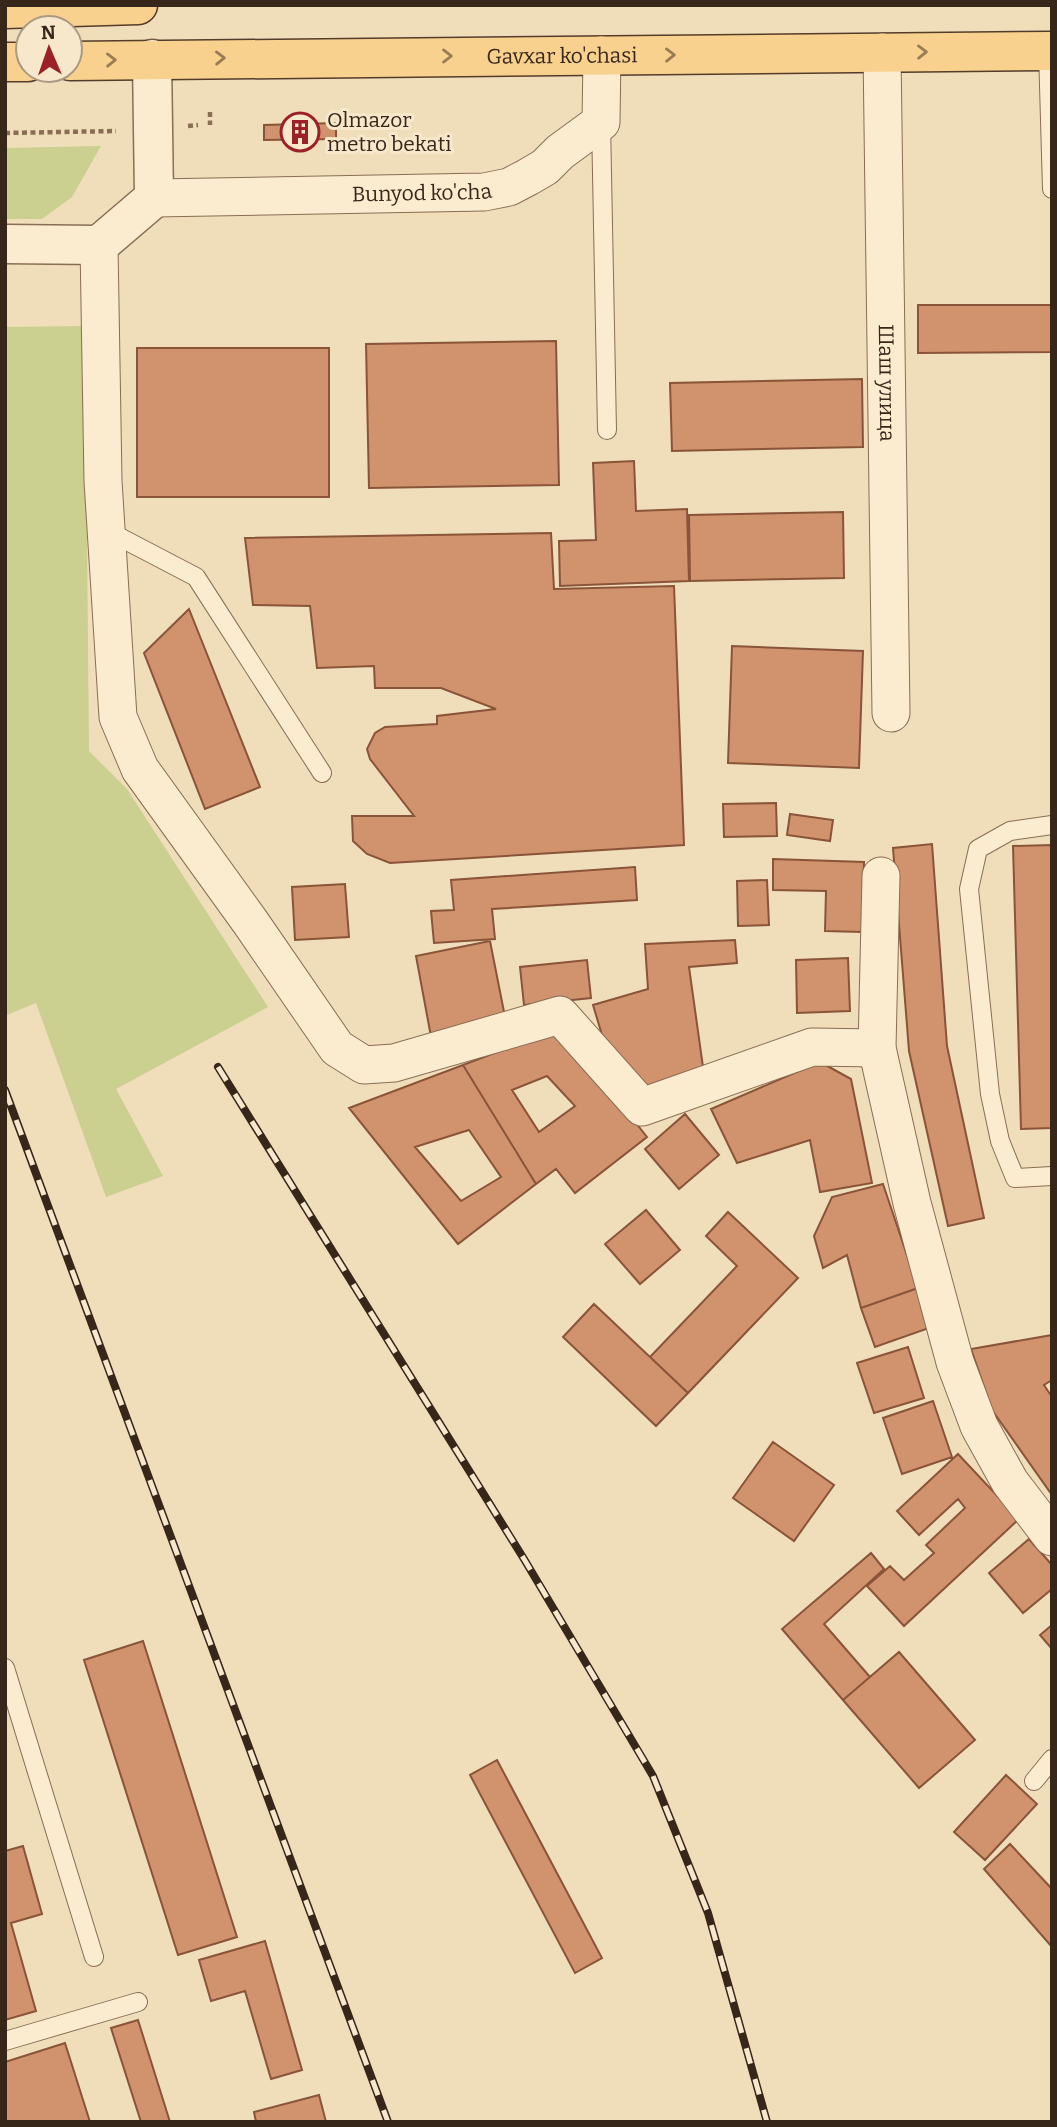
<svg xmlns="http://www.w3.org/2000/svg" width="1057" height="2127" viewBox="0 0 1057 2127" font-family="Bitter,serif">
  <style>
    .green { fill: #cbcf8f }
    .building { fill: #d1926e; stroke: #895438; stroke-width: 2; fill-rule: evenodd }
    .lines { fill: none; stroke-linecap: round; stroke-linejoin: round }
    .service-casing { stroke: #896d54; stroke-width: 20 }
    .minor-casing { stroke: #896d54; stroke-width: 39 }
    .tertiary-casing { stroke: #896d54; stroke-width: 41 }
    .primary-casing { stroke: #553b29; stroke-width: 41 }
    .path { stroke: #896d54; stroke-width: 4.5; stroke-dasharray: 5 3.5; stroke-linecap: butt }
    .service { stroke: #fbebcf; stroke-width: 18 }
    .minor { stroke: #fbebcf; stroke-width: 37 }
    .tertiary { stroke: #fbebcf; stroke-width: 38 }
    .primary { stroke: #f8d18f; stroke-width: 38 }
    .rail-casing { stroke: #37261a; stroke-width: 8 }
    .rail { stroke: #f7e8cb; stroke-width: 5; stroke-dasharray: 16; stroke-linecap: butt }
    .oneway { stroke: #987c54 }
    .labels { text-anchor: middle; stroke-width: 6; stroke-linejoin: round; paint-order: stroke }
    .street-label { font-size: 21px; fill: #37261a; stroke: #f7e8cb }
    .poi-label { font-size: 21px; fill: #37261a; stroke: #f7e8cb; text-anchor: start }
  </style>
  <rect width="100%" height="100%" fill="#f0debb"/>
  <path class="green" d="M 101,146 L 72,197 L 42,219 L 5,219 L 5,148 Z
    M 85,326 L 89,751 L 127,789 L 268,1007 L 116,1089 L 163,1176 L 106,1197 L 36,1003 L 5,1016 L 5,327 Z"/>
  <path class="building" d="M 336,123 L 336,139 L 264,140 L 264,125 Z
    M 918,305 L 1051,305 L 1051,352 L 918,353 Z
    M 556,341 L 559,485 L 369,488 L 366,344 Z
    M 137,348 L 329,348 L 329,497 L 137,497 Z
    M 862,379 L 863,447 L 672,451 L 670,383 Z
    M 634,461 L 636,511 L 687,509 L 689,581 L 560,586 L 559,541 L 596,540 L 593,463 Z
    M 843,512 L 844,578 L 690,581 L 689,515 Z
    M 551,533 L 554,589 L 674,586 L 684,845 L 390,863 L 367,854 L 353,841 L 352,816 L 414,816 L 370,759 L 367,749 L 375,733 L 385,727 L 437,724 L 437,716 L 496,709 L 441,688 L 375,688 L 374,666 L 317,668 L 310,606 L 253,605 L 245,538 Z
    M 189,609 L 260,787 L 205,809 L 144,653 Z
    M 732,646 L 863,651 L 859,768 L 728,763 Z
    M 776,803 L 777,836 L 724,837 L 723,804 Z
    M 790,814 L 833,820 L 830,841 L 787,835 Z
    M 932,844 L 947,1046 L 984,1218 L 948,1226 L 909,1051 L 893,848 Z
    M 1052,845 L 1052,1128 L 1021,1129 L 1013,846 Z
    M 773,859 L 864,862 L 862,932 L 825,931 L 826,891 L 773,890 Z
    M 635,867 L 637,900 L 492,909 L 495,939 L 434,943 L 431,911 L 454,910 L 451,880 Z
    M 767,880 L 769,925 L 738,926 L 737,881 Z
    M 345,884 L 349,937 L 295,940 L 292,887 Z
    M 735,940 L 737,963 L 689,967 L 703,1067 L 638,1089 L 605,1045 L 593,1005 L 648,989 L 645,944 Z
    M 490,941 L 507,1027 L 432,1042 L 416,956 Z
    M 848,958 L 850,1011 L 797,1013 L 796,960 Z
    M 587,960 L 591,998 L 524,1005 L 520,967 Z
    M 561,1028 L 647,1137 L 575,1193 L 556,1169 L 536,1184 L 463,1065 ZM 547,1076 L 575,1106 L 539,1132 L 512,1090 Z
    M 820,1062 L 851,1079 L 872,1183 L 820,1192 L 810,1140 L 737,1163 L 711,1109 Z
    M 463,1065 L 536,1184 L 458,1244 L 349,1108 ZM 469,1130 L 501,1177 L 461,1201 L 415,1147 Z
    M 685,1114 L 719,1155 L 679,1189 L 645,1149 Z
    M 883,1184 L 918,1288 L 861,1308 L 847,1255 L 823,1268 L 814,1236 L 832,1197 Z
    M 646,1210 L 680,1250 L 640,1284 L 605,1244 Z
    M 728,1212 L 798,1278 L 688,1393 L 650,1357 L 737,1266 L 706,1236 Z
    M 918,1288 L 932,1327 L 875,1347 L 861,1308 Z
    M 594,1304 L 688,1393 L 656,1426 L 563,1337 Z
    M 1052,1335 L 1052,1380 L 1044,1385 L 1052,1397 L 1052,1495 L 992,1410 L 971,1349 Z
    M 908,1347 L 924,1398 L 874,1413 L 857,1363 Z
    M 933,1401 L 952,1457 L 902,1474 L 883,1418 Z
    M 773,1442 L 834,1485 L 794,1541 L 733,1498 Z
    M 958,1454 L 1019,1519 L 904,1626 L 867,1586 L 890,1566 L 904,1580 L 934,1553 L 926,1545 L 965,1508 L 958,1499 L 919,1535 L 897,1511 Z
    M 1029,1539 L 1052,1565 L 1052,1589 L 1023,1613 L 989,1573 Z
    M 871,1553 L 884,1569 L 824,1624 L 870,1677 L 843,1700 L 782,1629 Z
    M 1052,1625 L 1052,1649 L 1040,1635 Z
    M 143,1641 L 237,1937 L 178,1955 L 84,1660 Z
    M 899,1652 L 975,1740 L 919,1788 L 843,1700 Z
    M 497,1760 L 602,1958 L 575,1973 L 470,1775 Z
    M 1006,1775 L 1037,1804 L 985,1860 L 954,1832 Z
    M 1010,1844 L 1052,1889 L 1052,1947 L 984,1869 Z
    M 23,1846 L 42,1914 L 11,1923 L 36,2011 L 5,2020 L 5,1851 Z
    M 265,1941 L 302,2070 L 271,2079 L 245,1991 L 211,2001 L 199,1960 Z
    M 138,2020 L 170,2122 L 141,2122 L 111,2028 Z
    M 65,2043 L 90,2122 L 5,2122 L 5,2062 Z
    M 319,2095 L 326,2122 L 256,2122 L 254,2112 Z"/>
  <g class="lines">
    <defs>
      <path id="service" d="M 1048,51 L 1052,189
        M 601,122 L 607,430
        M 106,530 L 196,577 L 322,773
        M 1052,825 L 1010,831 L 978,849 L 969,889 L 990,1094 L 1000,1141 L 1015,1178 L 1052,1176
        M 5,1668 L 94,1957
        M 1034,1781 L 1052,1759
        M 5,2041 L 138,2002"/>
      <g id="minor">
        <path id="s1" d="M 882,52 L 891,713"/>
        <path id="s2" d="M 154,198 L 484,192 L 509,187 L 528,177 L 545,167 L 560,152 L 601,122 L 602,55"/>
        <path d="M 99,245 L 103,481 L 118,717 L 140,769 L 251,923 L 337,1048 L 364,1065 L 394,1063 L 560,1015 L 642,1107 L 812,1047 L 877,1048"/>
        <path d="M 881,876 L 877,1048 L 912,1203 L 955,1362 L 979,1426 L 1010,1482 L 1052,1537"/>
      </g>
      <path id="tertiary" d="M 5,244 L 99,245 L 154,198 L 152,59"/>
      <g id="primary">
        <path d="M 5,9 L 138,5"/>
        <path id="s3" d="M 70,61 L 1052,51"/>
        <path d="M 5,62 L 28,62"/>
      </g>
    </defs>
    <use href="#service" class="service-casing"/>
    <use href="#minor" class="minor-casing"/>
    <use href="#tertiary" class="tertiary-casing"/>
    <use href="#primary" class="primary-casing"/>
    <path class="path" d="M 210,112 L 210,125
      M 188,126 L 198,125
      M 5,133 L 116,131"/>
    <use href="#service" class="service"/>
    <use href="#minor" class="minor"/>
    <use href="#tertiary" class="tertiary"/>
    <use href="#primary" class="primary"/>
    <defs>
      <path id="rail" d="M 218,1067 L 524,1559 L 653,1776 L 708,1913 L 767,2122
        M 5,1090 L 388,2122"/>
    </defs>
    <use href="#rail" class="rail-casing"/>
    <use href="#rail" class="rail"/>
  </g>
  <defs><path id="oneway-chevron" d="M-2-3.5L2.5 0L-2 3.5" fill="none" stroke-width="1.6" stroke-linecap="round" stroke-linejoin="round" transform="scale(1.75)"/></defs>
  <g class="oneway">
    <use href="#oneway-chevron" transform="translate(922 52) rotate(-1)"/>
    <use href="#oneway-chevron" transform="translate(670 55) rotate(-1)"/>
    <use href="#oneway-chevron" transform="translate(447 56)"/>
    <use href="#oneway-chevron" transform="translate(220 58) rotate(-1)"/>
    <use href="#oneway-chevron" transform="translate(111 60) rotate(-1)"/>
  </g>
  <defs>
    <symbol id="building-ring" viewBox="-11 -11 22 22"><circle r="9.5" fill="#f7e8cb" stroke="#9b2028" stroke-width="1.5"/><path d="M-4-6H4V6H1V3H-1V6H-4ZM-2.5-4.3h1.7v1.8h-1.7ZM.8-4.3h1.7v1.8H.8ZM-2.5-1h1.7V.8h-1.7ZM.8-1h1.7V.8H.8Z" fill="#9b2028"/></symbol>
  </defs>
  <g fill-rule="evenodd">
    <use href="#building-ring" x="278" y="110" width="44" height="44"/>
  </g>
  <g class="labels">
    <g class="street-label">
      <text dy="7" stroke="none"><textPath href="#s3" startOffset="492">Gavxar ko'chasi</textPath></text>
      <text dy="7" stroke="none"><textPath href="#s2" startOffset="268">Bunyod ko'cha</textPath></text>
      <text dy="7" stroke="none"><textPath href="#s1" startOffset="331">Шаш улица</textPath></text>
    </g>
    <g class="poi-label">
      <text x="327" y="127">Olmazor<tspan x="327" dy="24">metro bekati</tspan></text>
    </g>
  </g>
  <rect width="1057" height="2127" fill="none" stroke="#37261a" stroke-width="14"/>
  <g transform="translate(49 49) rotate(358)"><circle r="33" fill="#f7e8cb" stroke="#aa9a84" stroke-width="2"/>
  <path d="M0-5L12 26L0 18L-12 26Z" fill="#9b2028"/>
  <text y="-10" font-size="19" font-weight="bold" text-anchor="middle" fill="#37261a">N</text>
  </g>
</svg>
